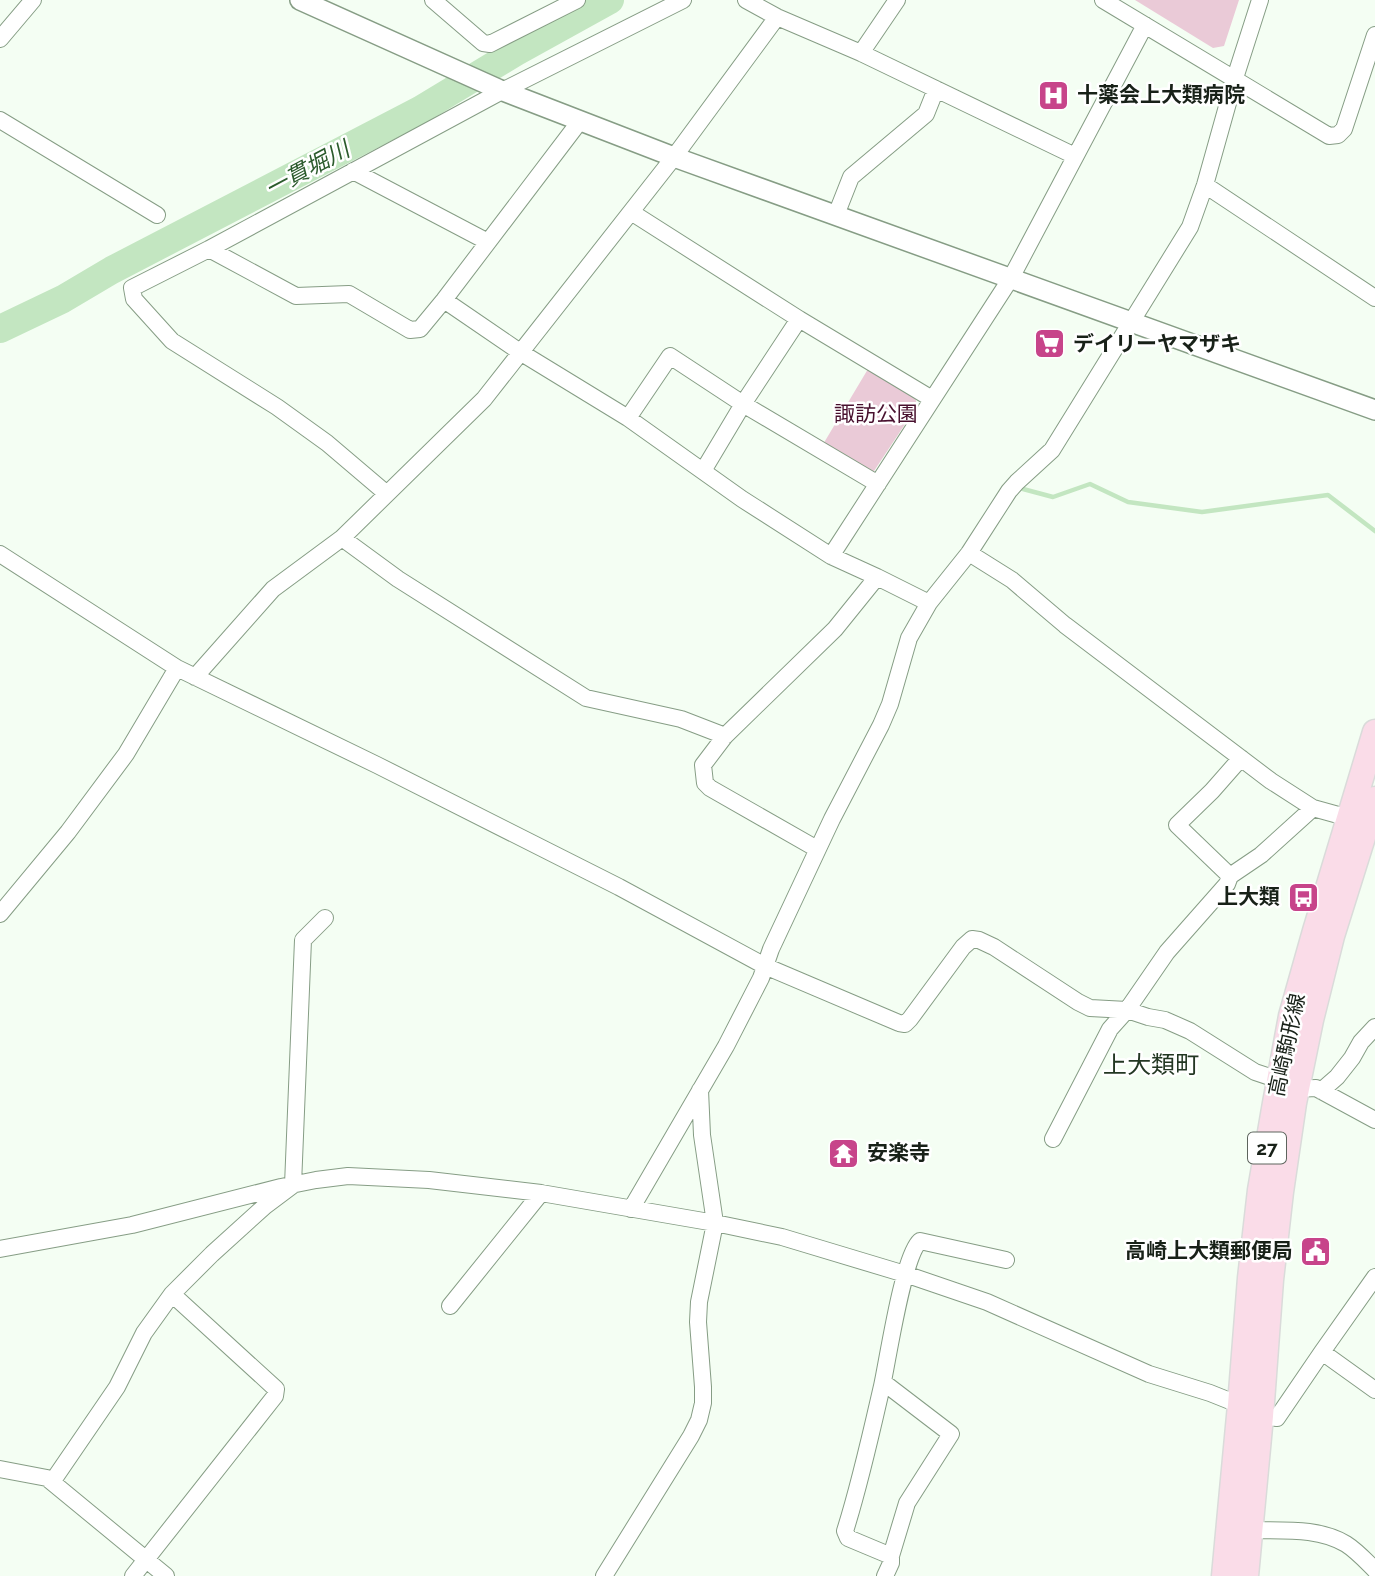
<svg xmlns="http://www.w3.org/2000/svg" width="1375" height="1576" viewBox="0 0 1375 1576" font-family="Raleway,'Noto Sans JP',sans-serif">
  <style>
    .green { fill: #eacad7 }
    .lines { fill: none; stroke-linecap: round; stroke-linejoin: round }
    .stream { stroke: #c3e6c1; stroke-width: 4.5 }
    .river { stroke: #c3e6c1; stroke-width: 28 }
    .minor-casing { stroke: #869d85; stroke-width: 18 }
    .tertiary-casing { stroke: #869d85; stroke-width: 22 }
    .primary-casing { stroke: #dadbda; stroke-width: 27 }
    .minor { stroke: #fff; stroke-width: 16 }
    .tertiary { stroke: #fff; stroke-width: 19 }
    .primary { stroke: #fadce8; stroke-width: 24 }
    .labels { text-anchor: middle; stroke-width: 5; stroke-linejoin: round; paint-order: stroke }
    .shield { fill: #fff; stroke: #5d645d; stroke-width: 2 }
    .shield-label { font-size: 19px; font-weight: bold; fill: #182118 }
    .poi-label { font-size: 21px; font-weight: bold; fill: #182118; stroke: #fff; text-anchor: start }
    .park-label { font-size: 21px; fill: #48102e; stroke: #fff }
    .street-label { font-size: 21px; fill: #182118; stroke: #fff }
    .water-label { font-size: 23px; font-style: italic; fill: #2b5b2c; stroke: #fff }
    .quarter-label { font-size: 24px; fill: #233723; stroke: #fff }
  </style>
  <rect width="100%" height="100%" fill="#f4fef3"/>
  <path class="green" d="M 1135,0 L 1239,0 L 1224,46 L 1213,48 Z
    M 868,369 L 915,396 L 917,406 L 874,471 L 865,472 L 822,446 Z"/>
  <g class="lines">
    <path class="stream" d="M 1023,489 L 1053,497 L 1090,484 L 1128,502 L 1202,512 L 1328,495 L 1375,531"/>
    <path class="river" d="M 0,329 L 63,299 L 112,270 L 420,110 L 516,52 L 610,0"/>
    <defs>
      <path id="minor" d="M 433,0 L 483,43 L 490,44 L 577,0
        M 746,0 L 777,17 L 861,53 L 1075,156
        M 1103,0 L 1329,136 L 1338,135 L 1344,129 L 1375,35
        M 0,39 L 33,0
        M 861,53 L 897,0
        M 0,120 L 157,215
        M 353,171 L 488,242
        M 1205,185 L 1375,298
        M 631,212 L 799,319 L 932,399
        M 836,215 L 851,177 L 926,114 L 936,89
        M 209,249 L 296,296 L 349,294 L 410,330 L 420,329 L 444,300 L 580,121
        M 444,300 L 520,352 L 628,418 L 742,499 L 831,556 L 877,577 L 929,603
        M 628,418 L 670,356 L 743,404 L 878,484
        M 703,471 L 743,404 L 799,319
        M 387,494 L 327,443 L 277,407 L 172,341 L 134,299 L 132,288 L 209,249 L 502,91 L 683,0
        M 342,538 L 398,579 L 586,698 L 681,719 L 725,736
        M 969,553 L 1012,580 L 1065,625 L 1271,781 L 1313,808 L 1349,818
        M 0,554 L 177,668 L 377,765 L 619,887 L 765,966 L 899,1023 L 905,1024 L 910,1019 L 963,947 L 972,939 L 979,940 L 994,947 L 1078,1002 L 1090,1008 L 1127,1010 L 1148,1017 L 1165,1020 L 1190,1031 L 1255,1072 L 1279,1080 L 1297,1089 L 1316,1088 L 1375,1120
        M 831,556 L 1011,278 L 1145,25
        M 195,677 L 273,589 L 342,538 L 484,399 L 674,157 L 777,17
        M 817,849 L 710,788 L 705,783 L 703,765 L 725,736 L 835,629 L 877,577
        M 1230,876 L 1261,855 L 1313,808
        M 0,914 L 68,832 L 126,754 L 177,668
        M 1321,1091 L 1337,1077 L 1352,1058 L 1361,1042 L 1375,1027
        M 1053,1139 L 1110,1029 L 1127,1010 L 1167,952 L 1227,884 L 1230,876 L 1177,825 L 1212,791 L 1241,758
        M 631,1209 L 726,1046 L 761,978 L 771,949 L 832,819 L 881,725 L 890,704 L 909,638 L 929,603 L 969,553 L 1009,491 L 1017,482 L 1052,450 L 1190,227 L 1205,185 L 1235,78 L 1260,0
        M 0,1249 L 132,1225 L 281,1187 L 316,1180 L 348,1176 L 429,1180 L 541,1193 L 715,1223 L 782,1237 L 905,1274 L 987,1302 L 1149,1374 L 1210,1393 L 1240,1405 L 1261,1416 L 1277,1418 L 1322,1352 L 1375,1277
        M 450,1306 L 541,1193
        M 1322,1352 L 1375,1390
        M 883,1382 L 951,1434 L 907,1503 L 891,1556
        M 0,1469 L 47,1478 L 166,1576
        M 52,1482 L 117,1387 L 144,1333 L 172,1294 L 212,1254 L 265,1206 L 293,1185 L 303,940 L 325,918
        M 1250,1530 C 1282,1531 1318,1527 1346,1544 C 1357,1551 1366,1561 1375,1570
        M 133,1576 L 275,1396 L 276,1389 L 172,1294
        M 604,1576 L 691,1436 L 699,1420 L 703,1403 L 703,1387 L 698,1322 L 699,1302 L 715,1223 L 702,1135 L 700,1090
        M 885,1576 L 891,1563 L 891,1556 L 848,1538 L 845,1531 C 860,1484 871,1434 882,1386 C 888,1359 903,1256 920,1241 L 1006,1260"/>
      <path id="tertiary" d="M 300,0 L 498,89 L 674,157 L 1375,410"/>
      <path id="primary" d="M 1224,1576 L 1240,1405 L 1250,1278 L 1260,1190 L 1275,1103 L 1291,1016 L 1315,931 L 1375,732
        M 1246,1576 L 1261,1416 L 1271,1280 L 1281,1192 L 1294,1103 L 1311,1020 L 1332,936 L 1375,799"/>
    </defs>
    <use href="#minor" class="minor-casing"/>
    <use href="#tertiary" class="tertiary-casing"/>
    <use href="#primary" class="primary-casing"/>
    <use href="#minor" class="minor"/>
    <use href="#tertiary" class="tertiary"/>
    <use href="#primary" class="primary"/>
  </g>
  <defs>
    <symbol id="hospital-square" viewBox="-11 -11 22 22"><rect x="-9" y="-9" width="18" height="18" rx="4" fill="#c7448a" stroke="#fff"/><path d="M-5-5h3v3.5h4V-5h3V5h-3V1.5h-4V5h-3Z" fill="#fff"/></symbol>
    <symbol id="supermarket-square" viewBox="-11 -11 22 22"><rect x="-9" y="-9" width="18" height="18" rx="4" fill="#c7448a" stroke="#fff"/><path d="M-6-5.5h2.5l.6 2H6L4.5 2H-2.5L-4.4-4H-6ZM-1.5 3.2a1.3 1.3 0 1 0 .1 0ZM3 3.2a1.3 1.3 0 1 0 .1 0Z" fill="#fff"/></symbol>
    <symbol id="bus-square" viewBox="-11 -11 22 22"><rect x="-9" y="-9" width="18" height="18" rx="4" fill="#c7448a" stroke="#fff"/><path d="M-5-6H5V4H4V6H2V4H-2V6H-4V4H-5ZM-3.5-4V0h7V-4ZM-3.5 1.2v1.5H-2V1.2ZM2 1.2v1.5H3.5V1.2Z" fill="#fff"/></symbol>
    <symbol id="temple-square" viewBox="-11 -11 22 22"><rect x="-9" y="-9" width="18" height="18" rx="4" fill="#c7448a" stroke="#fff"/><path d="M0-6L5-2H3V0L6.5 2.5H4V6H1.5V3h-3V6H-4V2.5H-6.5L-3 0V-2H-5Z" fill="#fff"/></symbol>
    <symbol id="civic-square" viewBox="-11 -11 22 22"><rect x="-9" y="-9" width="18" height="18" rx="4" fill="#c7448a" stroke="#fff"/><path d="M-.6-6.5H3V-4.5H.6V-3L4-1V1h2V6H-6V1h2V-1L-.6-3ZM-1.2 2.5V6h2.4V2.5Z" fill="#fff"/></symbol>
  </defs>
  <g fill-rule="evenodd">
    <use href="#hospital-square" x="1036" y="78" width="35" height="35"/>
    <use href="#supermarket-square" x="1032" y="326" width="35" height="35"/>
    <use href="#bus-square" x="1286" y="880" width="35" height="35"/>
    <use href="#temple-square" x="826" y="1136" width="35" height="35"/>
    <use href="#civic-square" x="1298" y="1234" width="35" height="35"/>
  </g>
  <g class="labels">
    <rect class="shield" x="1248" y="1132.5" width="38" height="31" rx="5"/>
    <g class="shield-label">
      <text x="1267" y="1155">27</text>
    </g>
    <g class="poi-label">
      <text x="1077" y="102">十薬会上大類病院</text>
      <text x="1073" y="351">デイリーヤマザキ</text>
      <text x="1280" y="904" text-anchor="end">上大類</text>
      <text x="867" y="1160">安楽寺</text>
      <text x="1293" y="1258" text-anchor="end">高崎上大類郵便局</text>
    </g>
    <g class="park-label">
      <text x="876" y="421">諏訪公園</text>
    </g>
    <g class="street-label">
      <text transform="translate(1287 1045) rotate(-78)" y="7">高崎駒形線</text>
    </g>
    <g class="water-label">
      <text transform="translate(307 169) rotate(-28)" y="8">一貫堀川</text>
    </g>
    <g class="quarter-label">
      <text x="1151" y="1073">上大類町</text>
    </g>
  </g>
</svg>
